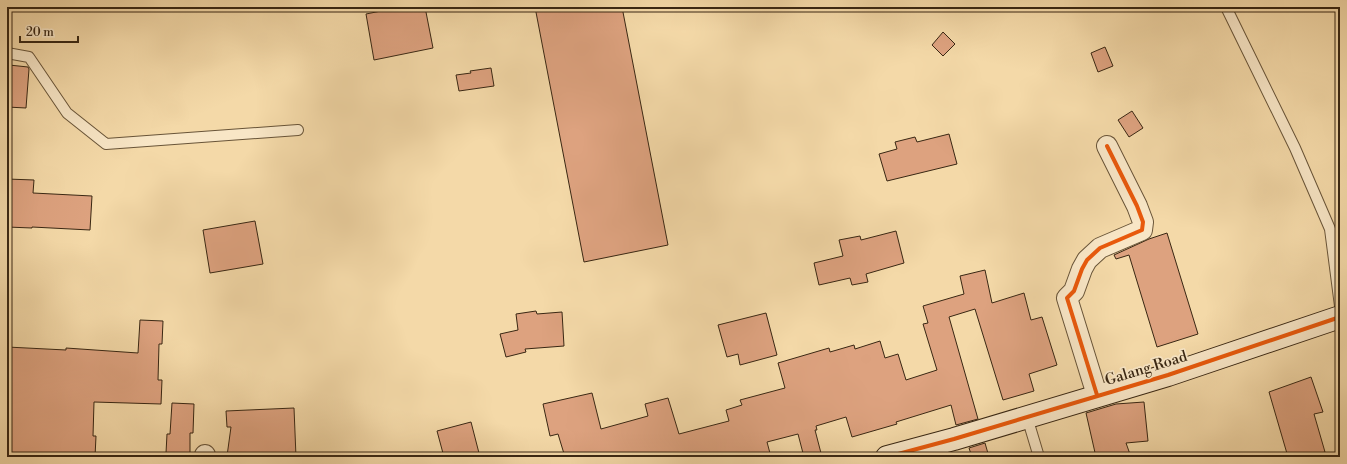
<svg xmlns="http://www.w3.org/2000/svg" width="1347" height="464" viewBox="0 0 1347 464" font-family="'Libre Bodoni',serif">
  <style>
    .building { fill: #dda27f; stroke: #392713 }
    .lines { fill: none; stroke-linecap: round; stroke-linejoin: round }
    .lane-casing { stroke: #685438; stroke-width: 12 }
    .street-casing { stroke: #685438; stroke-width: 22 }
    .secondary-casing { stroke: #392713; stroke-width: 24 }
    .lane { stroke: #f8e6c6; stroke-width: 10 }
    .street { stroke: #f8e6c6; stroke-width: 20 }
    .secondary { stroke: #f8e6c6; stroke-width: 22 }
    .cycleway-casing { stroke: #f8e6c6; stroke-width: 6 }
    .cycleway { stroke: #e8590c; stroke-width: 4 }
    .labels { text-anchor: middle; stroke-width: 3.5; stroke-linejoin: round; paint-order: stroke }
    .street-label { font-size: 15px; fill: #392713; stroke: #f8e6c6 }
  </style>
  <rect width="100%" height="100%" fill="#f4d9a8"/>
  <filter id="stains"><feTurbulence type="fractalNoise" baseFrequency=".005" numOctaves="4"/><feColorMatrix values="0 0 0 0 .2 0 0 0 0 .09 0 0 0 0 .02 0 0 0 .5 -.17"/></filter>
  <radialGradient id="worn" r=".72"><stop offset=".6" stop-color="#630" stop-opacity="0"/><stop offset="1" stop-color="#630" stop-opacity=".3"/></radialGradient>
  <path class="building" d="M 401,7 L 425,7 L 433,48 L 374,60 L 366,14 Z
    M 535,7 L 622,7 L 668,245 L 584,262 Z
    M 943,32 L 955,44 L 943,56 L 932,45 Z
    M 1105,47 L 1113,66 L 1098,72 L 1091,53 Z
    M 9,65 L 28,67 L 29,69 L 26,108 L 7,107 Z
    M 491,68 L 494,86 L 459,91 L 456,75 L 471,73 L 470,71 Z
    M 1132,111 L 1143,128 L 1129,137 L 1118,120 Z
    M 949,134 L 957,164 L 887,181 L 879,154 L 897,149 L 895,142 L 915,137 L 917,142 Z
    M 7,179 L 34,180 L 33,193 L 92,196 L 90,230 L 32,227 L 32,228 L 7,227 Z
    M 255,221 L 263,264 L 210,273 L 203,230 Z
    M 896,231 L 904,263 L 866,274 L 868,282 L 852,285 L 850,278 L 819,285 L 814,263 L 843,256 L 839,240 L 860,236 L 861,240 Z
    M 1167,233 L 1198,334 L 1157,347 L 1129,255 L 1116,259 L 1114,255 L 1149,239 Z
    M 985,270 L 992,303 L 1024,293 L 1031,320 L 1042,317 L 1057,365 L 1029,374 L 1034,391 L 1003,400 L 975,309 L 949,317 L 978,419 L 956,425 L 951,405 L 896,422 L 897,424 L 852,437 L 846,417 L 816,426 L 817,430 L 815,430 L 822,457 L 804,457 L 798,434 L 767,442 L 771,457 L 565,457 L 558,434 L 550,436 L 543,404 L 592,393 L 601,429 L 648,416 L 645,404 L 668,398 L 679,434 L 729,421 L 726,410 L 742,405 L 740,400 L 785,388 L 778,363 L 829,348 L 830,352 L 854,345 L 855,349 L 880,341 L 885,358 L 898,354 L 906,380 L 937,370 L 923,324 L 928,323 L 923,306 L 964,294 L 960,276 Z
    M 536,311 L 537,314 L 562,312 L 564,346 L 525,349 L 526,352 L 506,357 L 500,334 L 518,330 L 516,314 Z
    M 766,313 L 777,355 L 740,365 L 738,354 L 727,357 L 718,325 Z
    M 140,320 L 163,321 L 162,344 L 159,344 L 158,380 L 162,380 L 161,404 L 94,402 L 93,436 L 96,436 L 95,457 L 7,457 L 7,347 L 66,350 L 66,348 L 138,353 Z
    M 1311,377 L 1323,412 L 1314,414 L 1325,452 L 1306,457 L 1288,457 L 1269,392 Z
    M 1144,402 L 1148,441 L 1126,443 L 1131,457 L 1096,457 L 1086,413 L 1116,404 Z
    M 172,403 L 194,404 L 193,433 L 190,433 L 190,454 L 188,454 L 188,457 L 168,457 L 168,453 L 166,453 L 167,434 L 170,434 Z
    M 294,408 L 296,457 L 237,457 L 227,456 L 231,427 L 227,427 L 226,411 Z
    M 471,422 L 480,457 L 444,457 L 437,431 Z
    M 985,443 L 989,457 L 972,457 L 969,448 Z"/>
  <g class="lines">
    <defs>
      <path id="lane" d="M 1226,7 L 1295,148 L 1330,229 L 1340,306
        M 7,53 L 29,57 L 67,113 L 106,144 L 298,130
        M 1027,417 L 1039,457"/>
      <path id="street" d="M 1097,395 L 1067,298 L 1074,291 L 1082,269 L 1087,260 L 1100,248 L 1142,230 L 1143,222 L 1137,206 L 1107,146
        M 205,455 L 205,457"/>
      <path id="secondary" d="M 887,457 L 954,439 L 1168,375 L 1340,317"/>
    </defs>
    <use href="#lane" class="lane-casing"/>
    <use href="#street" class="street-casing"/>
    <use href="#secondary" class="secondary-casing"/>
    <use href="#lane" class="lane"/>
    <use href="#street" class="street"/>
    <use href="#secondary" class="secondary"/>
    <defs>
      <path id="cycleway" d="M 1097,395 L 1067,298 L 1074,291 L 1082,269 L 1087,260 L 1100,248 L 1142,230 L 1143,222 L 1137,206 L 1107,146
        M 887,457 L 954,439 L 1168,375 L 1340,317"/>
    </defs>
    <use href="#cycleway" class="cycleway-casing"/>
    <use href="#cycleway" class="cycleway"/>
  </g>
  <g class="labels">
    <g class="street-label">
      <text transform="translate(1146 368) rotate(-17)" y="5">Galang Road</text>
    </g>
  </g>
  <rect width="1347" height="464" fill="none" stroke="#f4d9a8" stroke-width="24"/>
  <rect x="8" y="8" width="1331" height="448" fill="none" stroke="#392713" stroke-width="2"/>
  <rect x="12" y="12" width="1323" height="440" fill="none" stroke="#392713"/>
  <path d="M20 36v6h58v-6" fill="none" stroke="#392713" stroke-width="2"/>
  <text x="26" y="36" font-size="12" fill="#392713" stroke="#f8e6c6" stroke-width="3" paint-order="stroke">20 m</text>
  <rect width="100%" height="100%" filter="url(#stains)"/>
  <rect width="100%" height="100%" fill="url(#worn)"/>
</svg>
